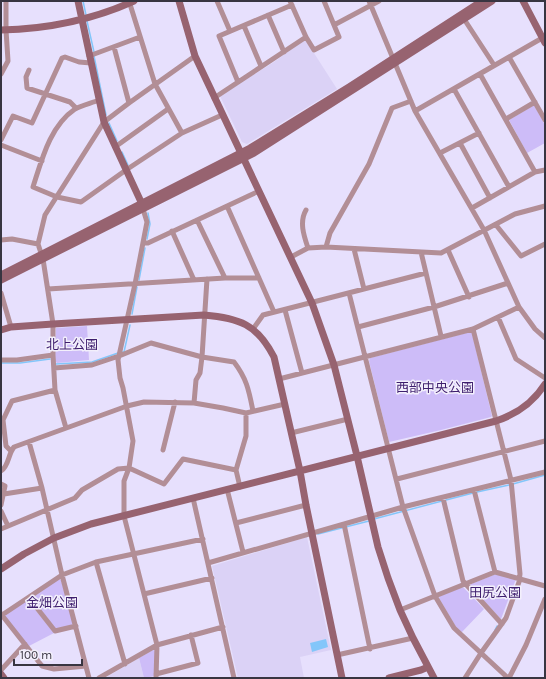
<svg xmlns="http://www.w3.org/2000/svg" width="546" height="679" viewBox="0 0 546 679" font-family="Karla,'Noto Sans JP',sans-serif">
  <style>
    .built { fill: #dbd2f6 }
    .green { fill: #cdbcf8 }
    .water { fill: #83c6fa }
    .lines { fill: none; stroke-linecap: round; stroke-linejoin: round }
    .stream { stroke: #83c6fa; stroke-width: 1.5 }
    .street { stroke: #b28e96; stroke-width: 5 }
    .secondary { stroke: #976370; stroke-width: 7 }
    .labels { text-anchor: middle; stroke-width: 3; stroke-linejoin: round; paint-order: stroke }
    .park-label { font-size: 13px; fill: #3e1e6e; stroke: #f3f0fc }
  </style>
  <rect width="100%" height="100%" fill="#e7e0fd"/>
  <path class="built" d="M 305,39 L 337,89 L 247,144 L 242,142 L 220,96 L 274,62 Z
    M 307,537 L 331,650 L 300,657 L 304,678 L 238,678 L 212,566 Z
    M 139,658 L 144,678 L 105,678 Z"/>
  <path class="green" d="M 534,105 L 545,125 L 545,143 L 527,153 L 509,120 Z
    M 87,326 L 89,360 L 57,363 L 55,361 L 56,328 Z
    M 470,332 L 472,333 L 492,416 L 491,417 L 441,430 L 389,442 L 369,361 L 370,358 Z
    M 496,574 L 516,579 L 501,619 L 470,586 L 471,584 Z
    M 59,579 L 61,580 L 73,623 L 72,625 L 55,629 L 32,599 L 33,597 Z
    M 462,587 L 464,588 L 484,609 L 461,633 L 456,627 L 439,598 L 440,596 Z
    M 26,601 L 29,602 L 54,633 L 29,646 L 6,618 L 5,615 Z
    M 153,650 L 156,651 L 155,676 L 144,678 L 139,658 Z"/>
  <path class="water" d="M 326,639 L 328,647 L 312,652 L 310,643 Z"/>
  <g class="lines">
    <path class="stream" d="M 83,1 L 86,15
      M 87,21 L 94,52
      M 94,56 L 106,115
      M 109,123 L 117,141
      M 122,152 L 128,165
      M 147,239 L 150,224 L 148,213
      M 139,280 L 145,248
      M 132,314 L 137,287
      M 122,352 L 124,352 L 130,325
      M 1,363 L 20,363 L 50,359
      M 56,364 L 92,362 L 118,353
      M 513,484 L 545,475
      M 477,492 L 509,485
      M 446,500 L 473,493
      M 374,519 L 442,501
      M 318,534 L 369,521
      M 495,630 L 497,626"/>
    <path class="street" d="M 129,1 L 155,84 L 182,133
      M 217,1 L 230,31
      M 290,1 L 306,37 L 314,50 L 339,37 L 324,1
      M 369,1 L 415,111 L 484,230 L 519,307 L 535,329 L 545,338
      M 268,15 L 284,52
      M 464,19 L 494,65
      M 334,25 L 379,1
      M 244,26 L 261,66
      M 114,47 L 129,103
      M 89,56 L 140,37
      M 509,57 L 545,120
      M 29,70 L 26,77 L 27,88 L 70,102 L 76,108
      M 1,74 L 8,61 L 6,30 L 6,1
      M 480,74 L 535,172
      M 238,82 L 219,36 L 292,5
      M 454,89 L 509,187
      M 214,98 L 306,37
      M 99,100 C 92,103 82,105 75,109 C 50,126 42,159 33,187 L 57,197 L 81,202 L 126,170 L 182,133 L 222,115
      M 415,111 L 544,37
      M 506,119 L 535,102
      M 1,140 L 13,116 L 32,123 L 62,58 L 65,57 L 79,62 L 91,63
      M 460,143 L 490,198
      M 1,145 L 42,161
      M 115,147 L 168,109
      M 440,153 L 479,133
      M 227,206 L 274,312
      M 472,208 L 535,172 L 545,170
      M 143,209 L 147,222 L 135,284 L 118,360 L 120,378 L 123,388 L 133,441 L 129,468 L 124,481 L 124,516 L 157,645 L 156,678
      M 306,210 C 299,222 304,236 308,248
      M 197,220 L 225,278
      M 496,225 L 521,256 L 545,244
      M 172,231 L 194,280
      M 1,240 L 12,239 L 38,244
      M 143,243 L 148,243 L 259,191
      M 326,247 L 330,233 L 369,164 L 392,108 L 411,101
      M 354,249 L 364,289
      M 448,250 L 469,297
      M 421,252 L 441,336
      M 291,257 L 308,248 L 326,247 L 441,253 L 515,214 L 545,206
      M 48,289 L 225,278 L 259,278
      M 1,293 L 11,327
      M 349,293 L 403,507 L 435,596 L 454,628 L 508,678
      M 285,310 L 302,373
      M 498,317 L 516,359 L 545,378
      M 358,327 L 434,307 L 508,283
      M 253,329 L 263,315 L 426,273
      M 1,360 L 17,360 L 53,355
      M 54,368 L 92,365 L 119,356 L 151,343 L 202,357 L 234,362 C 247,379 249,391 253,411
      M 279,379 L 473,329 L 519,307
      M 55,390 L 66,428
      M 194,403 L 196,380 L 200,373 L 202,357 L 207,279
      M 291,433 L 348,419
      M 29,442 L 42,488 L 62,575 L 89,678
      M 163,450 L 175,402
      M 11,451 L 6,446 L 3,420 L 12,401 L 55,390 L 53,355 L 53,324 L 43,259 L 38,244 L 45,215 L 104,122 L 129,103 L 195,56
      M 1,471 C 9,466 8,454 14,447 L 127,406 L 144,402 L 194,403 L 223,408 L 246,413 L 285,404
      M 397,479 L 545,441
      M 1,484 L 5,486 L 1,505
      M 240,487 L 236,470 L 246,436 L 246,413
      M 227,489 L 243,552
      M 474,490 L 495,572
      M 4,494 L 42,488
      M 193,498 L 234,678
      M 443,498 L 463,581 L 502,624
      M 1,511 L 8,526
      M 236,523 L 306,505
      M 344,524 L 370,649
      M 1,529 L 75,498 L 82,490 L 118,469 L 129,468 L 164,484 L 183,459 L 236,470
      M 96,562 L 125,664
      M 208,563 L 403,507 L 545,472
      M 144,594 L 212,578
      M 29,598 L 55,631 L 76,626
      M 400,610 L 495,572 L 545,586
      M 1,614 L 42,666 L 54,669 L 86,666
      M 2,615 L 62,575 L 96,562 L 203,539
      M 337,655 L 413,638
      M 1,670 L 25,644
      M 156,674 L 198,663 L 191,635
      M 99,678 L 157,645 L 223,627
      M 465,678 L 481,653 L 506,618 L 519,582 L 520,574 L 511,480 L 473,329
      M 509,678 L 526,645 L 545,599"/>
    <path class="secondary" d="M 78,1 L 104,122 L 142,204
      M 179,1 L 195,56 L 312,303 L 334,365 L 357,456 L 378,547 L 388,578 L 400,610 L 413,638 L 434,678
      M 523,1 L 545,43
      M 1,30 C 47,29 92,20 134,1
      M 1,275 L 250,148 L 349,87 L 482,1
      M 1,280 L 254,153 L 492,1
      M 1,330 L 11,327 L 53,324 L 204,315 C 239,318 257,324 274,357 L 300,471 L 306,505 L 342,678
      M 1,569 L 24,554 L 54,538 L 91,524 L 496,421 C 517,414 533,403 545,384
      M 1,674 L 4,678
      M 389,678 L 421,670 L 428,667"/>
  </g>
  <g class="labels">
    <g class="park-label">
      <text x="72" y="349">北上公園</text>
      <text x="435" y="392">西部中央公園</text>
      <text x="495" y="597">田尻公園</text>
      <text x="52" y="607">金畑公園</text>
    </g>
  </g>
  <rect width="546" height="679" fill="none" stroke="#383541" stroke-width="4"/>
  <path d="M14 659v6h68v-6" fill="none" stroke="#383541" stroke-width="2"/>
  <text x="20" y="659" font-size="12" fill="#383541" stroke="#f3f0fc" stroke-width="3" paint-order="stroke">100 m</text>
</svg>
